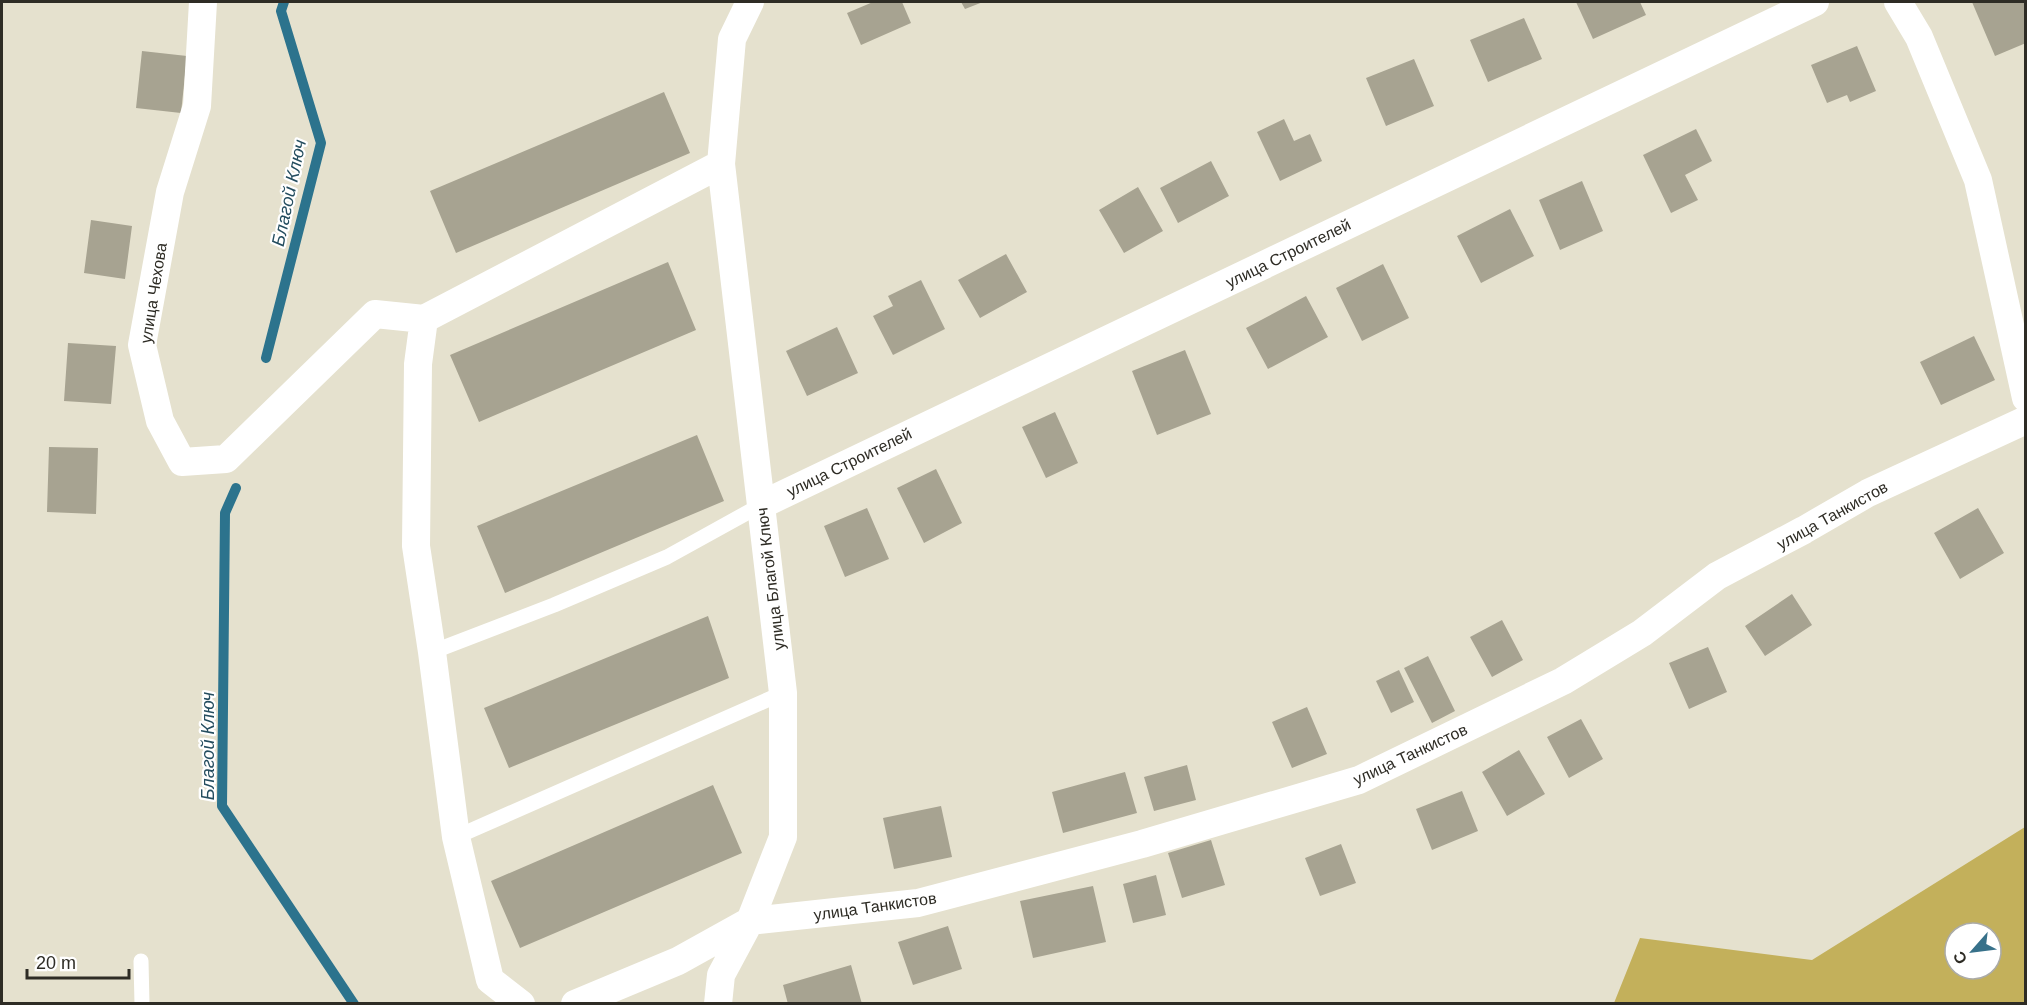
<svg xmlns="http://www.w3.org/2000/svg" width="2027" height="1005" viewBox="0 0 2027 1005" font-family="Arial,sans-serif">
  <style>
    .forest { fill: #c3b05b; fill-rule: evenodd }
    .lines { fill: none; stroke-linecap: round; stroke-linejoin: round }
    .stream { stroke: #2c738d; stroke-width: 10 }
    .building { fill: #a7a391 }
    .service { stroke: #fff; stroke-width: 15 }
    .minor { stroke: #fff; stroke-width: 28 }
    .labels { text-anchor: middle; stroke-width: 4.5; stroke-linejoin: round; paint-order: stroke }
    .street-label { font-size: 16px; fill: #2e2c25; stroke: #fff }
    .water-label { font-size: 18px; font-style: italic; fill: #244d5f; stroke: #fff }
  </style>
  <rect width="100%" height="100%" fill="#e5e1ce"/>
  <path class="forest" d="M 2025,827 L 2025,1003 L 1614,1003 L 1640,938 L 1812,960 ZM 1955,933 L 1991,933 L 1991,969 L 1955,969 Z"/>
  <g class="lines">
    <path class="stream" d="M 266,358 L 321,143 L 281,11 L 284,2
      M 236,488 L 225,513 L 222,806 L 354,1004"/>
  </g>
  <path class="building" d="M 873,2 L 902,2 L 911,23 L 861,45 L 847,13 Z
    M 961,2 L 983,2 L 965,9 Z
    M 1576,2 L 1640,2 L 1646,15 L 1593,39 Z
    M 1972,2 L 2026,2 L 2026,43 L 1995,56 Z
    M 1524,18 L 1542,59 L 1488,82 L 1470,40 Z
    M 1857,46 L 1876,91 L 1850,102 L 1847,95 L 1827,103 L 1811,65 Z
    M 142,51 L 187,56 L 181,113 L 136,108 Z
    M 1414,59 L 1434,106 L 1386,126 L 1366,78 Z
    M 664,92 L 690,153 L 456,253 L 430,191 Z
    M 1284,119 L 1294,141 L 1310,134 L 1322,161 L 1280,181 L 1257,132 Z
    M 1696,129 L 1712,161 L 1685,175 L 1698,200 L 1671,213 L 1643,155 Z
    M 1211,161 L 1229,196 L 1178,223 L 1160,188 Z
    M 1582,181 L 1603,231 L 1560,250 L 1539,200 Z
    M 1138,187 L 1163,231 L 1124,253 L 1099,210 Z
    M 1510,209 L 1534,256 L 1481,283 L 1457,236 Z
    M 91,220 L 132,226 L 125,279 L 84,273 Z
    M 1006,254 L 1027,292 L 980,318 L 958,280 Z
    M 668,262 L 696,330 L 479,422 L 450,355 Z
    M 1383,264 L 1409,318 L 1362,341 L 1336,288 Z
    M 921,280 L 945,329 L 893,355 L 873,316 L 893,306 L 888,296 Z
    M 1306,296 L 1328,337 L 1268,369 L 1246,328 Z
    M 837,327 L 858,373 L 807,396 L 786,351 Z
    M 1974,336 L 1995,380 L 1941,405 L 1920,362 Z
    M 68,343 L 116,346 L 111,404 L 64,401 Z
    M 1185,350 L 1211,414 L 1157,435 L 1132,371 Z
    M 1055,412 L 1078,463 L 1046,478 L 1022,427 Z
    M 697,435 L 724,501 L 505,593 L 477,526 Z
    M 49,447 L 98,448 L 96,514 L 47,512 Z
    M 936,469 L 962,523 L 924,543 L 897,488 Z
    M 867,508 L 889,559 L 845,577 L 824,526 Z
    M 1978,508 L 2004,553 L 1960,579 L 1934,533 Z
    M 1792,594 L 1812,625 L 1765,656 L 1745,626 Z
    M 708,616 L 729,678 L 509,768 L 484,708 Z
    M 1502,620 L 1523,660 L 1492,677 L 1470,637 Z
    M 1708,647 L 1727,692 L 1689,709 L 1669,663 Z
    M 1428,656 L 1455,711 L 1432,723 L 1404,668 Z
    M 1399,670 L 1414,702 L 1391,713 L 1376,681 Z
    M 1307,707 L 1327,754 L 1292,768 L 1272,722 Z
    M 1581,719 L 1603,759 L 1569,778 L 1547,737 Z
    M 1519,750 L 1545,794 L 1507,816 L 1482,772 Z
    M 1187,765 L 1196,800 L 1154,811 L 1144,777 Z
    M 1125,772 L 1137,813 L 1063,833 L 1052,792 Z
    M 713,785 L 742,853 L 520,948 L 491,881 Z
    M 1462,791 L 1478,831 L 1432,850 L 1416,809 Z
    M 941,806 L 952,857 L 894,869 L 883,818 Z
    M 1211,840 L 1225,885 L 1182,898 L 1168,853 Z
    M 1341,844 L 1356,883 L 1320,896 L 1305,858 Z
    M 1156,875 L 1166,915 L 1133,923 L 1123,884 Z
    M 1093,886 L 1106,942 L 1033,958 L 1020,901 Z
    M 948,926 L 962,969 L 913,985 L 898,942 Z
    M 851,965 L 862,1004 L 788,1004 L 783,985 Z"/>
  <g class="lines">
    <path class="service" d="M 432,652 L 554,605 L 667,557 L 761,505
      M 456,837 L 783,693
      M 141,961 L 142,1004"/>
    <path class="minor" d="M 203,2 L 197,106 L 170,192 L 142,345 L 160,421 L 182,462 L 226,459 L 375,314 L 424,319
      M 1898,2 L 1919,37 L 1978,180 L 2026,398
      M 761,505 L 1815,2
      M 521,1004 L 490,980 L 456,837 L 432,652 L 416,546 L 418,364 L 424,319 L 721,164
      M 575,1004 L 678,961 L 750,921 L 783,837 L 783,693 L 721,164 L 732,39 L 750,2
      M 718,1004 L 721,975 L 750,921 L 918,903 L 1142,844 L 1359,780 L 1563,681 L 1642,633 L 1717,576 L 1804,530 L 1868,493 L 2026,420"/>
  </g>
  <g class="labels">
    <g class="street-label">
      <text transform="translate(1288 253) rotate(-26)" y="6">улица Строителей</text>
      <text transform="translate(153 293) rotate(-81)" y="6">улица Чехова</text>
      <text transform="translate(849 462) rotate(-26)" y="6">улица Строителей</text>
      <text transform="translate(1832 515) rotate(-29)" y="6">улица Танкистов</text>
      <text transform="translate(770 579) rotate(-97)" y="6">улица Благой Ключ</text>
      <text transform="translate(1410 754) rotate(-25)" y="6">улица Танкистов</text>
      <text transform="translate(875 906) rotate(-8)" y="6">улица Танкистов</text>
    </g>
    <g class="water-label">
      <text transform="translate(289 193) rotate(-78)" y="6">Благой Ключ</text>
      <text transform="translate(208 746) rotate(-90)" y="6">Благой Ключ</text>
    </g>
  </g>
  <rect width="2027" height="1005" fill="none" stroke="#2e2c25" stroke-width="6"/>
  <g transform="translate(1973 951) rotate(242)"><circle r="28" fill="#ffffff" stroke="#ababa8" stroke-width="1.5"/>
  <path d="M0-4.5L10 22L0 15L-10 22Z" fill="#37718a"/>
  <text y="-9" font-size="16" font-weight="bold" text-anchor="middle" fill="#2e2c25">С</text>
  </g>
  <path d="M27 969v9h102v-9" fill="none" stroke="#2e2c25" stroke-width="3"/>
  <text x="36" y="969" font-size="18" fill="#2e2c25" stroke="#ffffff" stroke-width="4.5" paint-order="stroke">20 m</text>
</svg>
